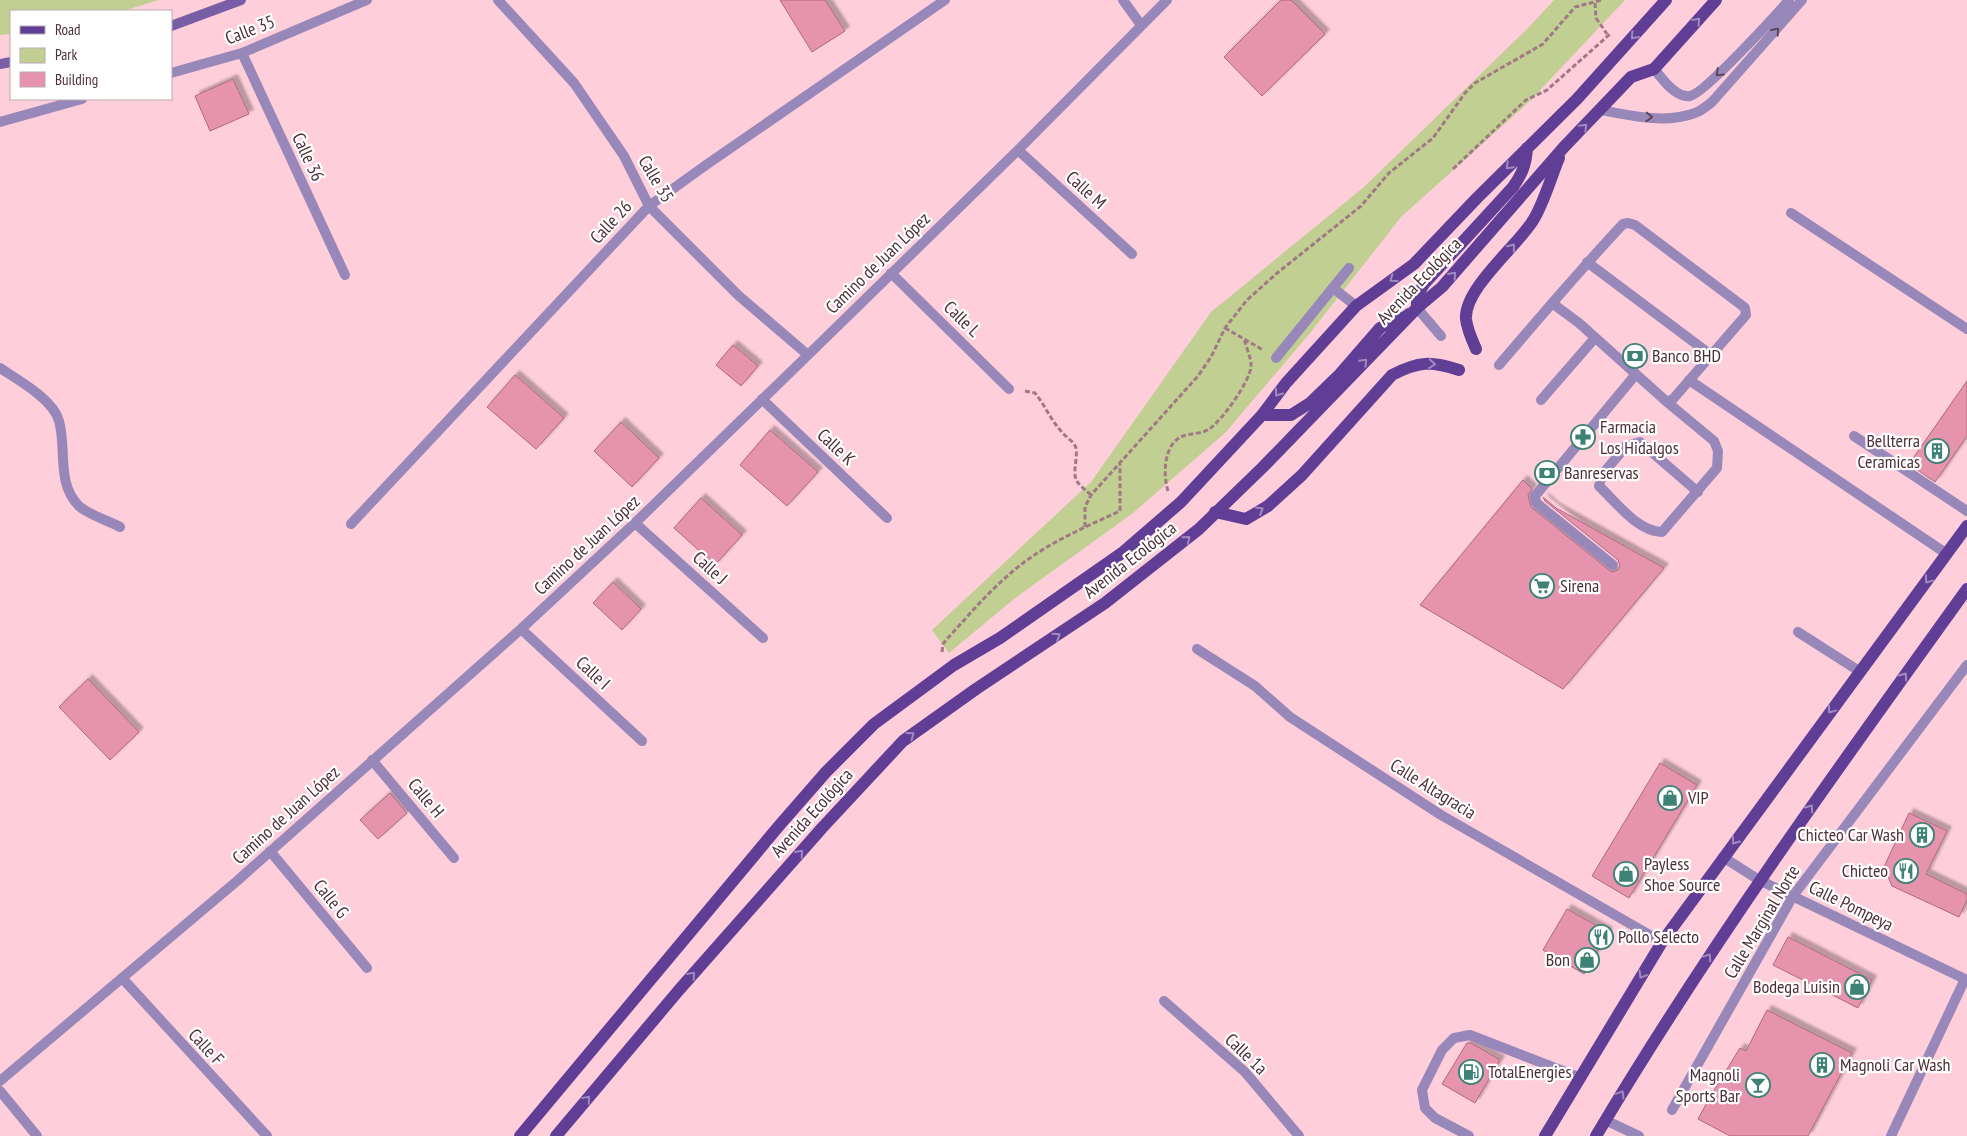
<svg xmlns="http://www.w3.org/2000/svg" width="1967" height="1136" viewBox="0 0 1967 1136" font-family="'PT Sans Narrow',sans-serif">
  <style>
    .green { fill: #c1cf92 }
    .building { fill: #e694ae; stroke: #ae687f; filter: url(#shadow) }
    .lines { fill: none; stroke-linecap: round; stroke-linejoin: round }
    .path { stroke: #9f7984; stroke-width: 3; stroke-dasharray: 5 2.5; stroke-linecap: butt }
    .service { stroke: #9888b9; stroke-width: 10 }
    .minor { stroke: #9888b9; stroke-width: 10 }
    .secondary { stroke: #785ea5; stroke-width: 10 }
    .primary { stroke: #613e96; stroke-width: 12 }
    .oneway { stroke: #a08bc0 }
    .oneway2 { stroke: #604558 }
    .labels { text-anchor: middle; stroke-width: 4.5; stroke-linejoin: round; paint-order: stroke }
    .street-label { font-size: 18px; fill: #4d2f38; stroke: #fefefe }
    .poi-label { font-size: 18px; fill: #4d2f38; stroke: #fefefe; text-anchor: start }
  </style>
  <defs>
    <filter id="shadow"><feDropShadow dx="4.5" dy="-4.5" stdDeviation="1" flood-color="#0004"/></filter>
  </defs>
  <rect width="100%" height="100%" fill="#fecedb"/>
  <path class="green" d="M 0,0 L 159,0 L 123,11 L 11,11 L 11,34 L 0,35 Z
    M 1554,0 L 1625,0 L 1529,102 L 1401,217 L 1310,333 L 1226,432 L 1133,513 L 1014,599 L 949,653 L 932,630 L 1091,482 L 1211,312 L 1364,187 L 1530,26 Z"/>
  <path class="building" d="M 780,0 L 825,0 L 845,31 L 812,52 Z
    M 1281,0 L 1291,0 L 1325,34 L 1262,96 L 1224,57 Z
    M 233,79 L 249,114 L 210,131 L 195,96 Z
    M 733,345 L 758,366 L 741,386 L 716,365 Z
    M 515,375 L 564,418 L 536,449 L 487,407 Z
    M 1967,381 L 1967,436 L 1935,482 L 1909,464 Z
    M 621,422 L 659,458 L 632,487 L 594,451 Z
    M 770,430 L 818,472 L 787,506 L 740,465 Z
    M 1523,480 L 1532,489 L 1528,495 L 1531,507 L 1609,570 L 1612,572 L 1618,570 L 1620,566 L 1618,560 L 1545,501 L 1543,497 L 1556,508 L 1664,568 L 1563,689 L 1420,605 Z
    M 701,498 L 742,535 L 715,565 L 674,528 Z
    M 613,582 L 641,609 L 622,630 L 593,603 Z
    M 88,679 L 139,732 L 110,760 L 59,707 Z
    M 1660,763 L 1697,785 L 1629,898 L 1592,876 Z
    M 390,793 L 407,813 L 378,839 L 360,820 Z
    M 1909,813 L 1947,831 L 1926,874 L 1967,894 L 1967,900 L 1959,917 L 1892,886 L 1884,867 Z
    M 1567,909 L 1608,932 L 1584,974 L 1543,950 Z
    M 1788,937 L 1872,980 L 1858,1008 L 1773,965 Z
    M 1767,1010 L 1852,1053 L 1808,1136 L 1730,1136 L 1698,1119 L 1710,1097 L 1740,1048 L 1746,1051 Z
    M 1467,1043 L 1471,1043 L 1500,1060 L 1475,1103 L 1442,1084 Z"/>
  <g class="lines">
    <path class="path" d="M 1595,3 L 1596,18 L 1607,34
      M 1453,169 L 1526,100 L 1547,90 L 1610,34
      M 1225,328 L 1263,350
      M 1025,391 L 1035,393 C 1045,405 1050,419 1061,431 C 1065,437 1074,441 1076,448 C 1077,452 1076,456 1076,460 C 1073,481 1075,481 1091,495
      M 1168,491 C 1163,475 1163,444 1183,436 C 1191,433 1202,434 1209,429 C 1221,422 1252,379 1251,365 C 1251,357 1246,347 1244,339
      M 1085,527 L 1085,507 L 1091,495 L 1198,376 L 1211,357 L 1225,328 L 1247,300 L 1276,274 L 1361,206 L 1389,173 L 1433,138 L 1465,93 L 1475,83 L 1543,44 L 1575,7 L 1602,0
      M 942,652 L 943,644 L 947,639 C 968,616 988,592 1012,572 C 1043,545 1083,528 1120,511 L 1120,464"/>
    <path class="service" d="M 1654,69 C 1662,78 1675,98 1690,96 C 1704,94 1776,15 1789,0
      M 1601,110 C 1631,116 1666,124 1695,113 C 1701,111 1707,106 1712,102 L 1802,0
      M 1791,213 L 1967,329
      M 1587,262 L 1711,355
      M 1333,288 L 1356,306
      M 1417,308 L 1441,336
      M 1276,358 L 1349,268
      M 1499,365 C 1540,317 1580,270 1623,224 L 1628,223 L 1635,225 L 1740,304 L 1745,308 L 1746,315 L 1673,399 L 1667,402 L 1579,323 L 1552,303
      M 1689,380 L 1947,554
      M 1541,400 L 1594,339
      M 1667,402 L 1714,441 L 1718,451 L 1717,468 L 1662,532 C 1637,531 1617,503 1599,486 L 1602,475 L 1626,446 L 1640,442 L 1698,492
      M 1854,436 L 1967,511
      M 1613,565 L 1540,506 L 1536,502 L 1535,496 L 1636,374
      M 1798,632 L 1859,671
      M 1605,1120 L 1639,1136
      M 1469,1136 L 1435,1118 L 1425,1108 L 1422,1090 L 1442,1050 L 1454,1038 L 1470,1035 L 1581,1078"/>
    <path class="minor" d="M 498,0 L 574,83 L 624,156 L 649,206 L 739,296 L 808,355
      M 1123,0 L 1141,25
      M 242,53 L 345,275
      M 171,73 L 242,53 L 367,0
      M 0,122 L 82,99
      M 1018,150 L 1132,254
      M 891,273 L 1009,389
      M 0,368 C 18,380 53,399 59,421 C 67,449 56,483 79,506 C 87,514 109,521 120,527
      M 762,399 L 887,518
      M 635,523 L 763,638
      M 351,524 L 649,206 L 706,165 L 945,0
      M 521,629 L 642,741
      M 1197,649 L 1255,686 L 1290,717 L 1441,815 L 1662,942
      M 372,760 L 454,858
      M 270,851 L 367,968
      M 1723,857 L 1759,880 L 1967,980
      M 123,979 L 267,1136
      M 1164,1001 L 1245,1072 L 1299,1136
      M 0,1081 L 237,881 L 521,629 L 635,523 L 808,355 L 1018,150 L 1167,0
      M 0,1091 L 37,1136
      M 1672,1110 L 1793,896 L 1967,665
      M 1891,1136 L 1965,979"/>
    <path class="secondary" d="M 171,26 L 241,0
      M 0,64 L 11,62"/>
    <path class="primary" d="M 1417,308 L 1417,296 L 1424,284 L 1513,187 C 1522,174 1526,165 1527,148
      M 1476,349 C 1472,340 1467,329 1466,319 C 1464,289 1515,248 1532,222 C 1543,206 1551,177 1559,158
      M 1262,415 L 1291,415 L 1310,403 L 1340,374 L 1380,328 L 1391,321 L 1405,317 L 1409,314
      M 1215,512 L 1246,519 L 1268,506 L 1302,475 L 1392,375 C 1419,361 1431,361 1459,370
      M 520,1136 L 778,827 L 826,772 L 874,724 L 954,665 L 1000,638 L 1122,553 L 1181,502 L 1262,415 L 1286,383 L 1356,306 L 1414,264 L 1477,198 L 1577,99 L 1666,0
      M 556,1136 L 679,990 L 822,828 L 903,741 L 976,689 L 1105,603 L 1199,529 L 1263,467 L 1417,308 L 1442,287 L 1564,147 L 1631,77 L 1654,69 L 1716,0
      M 1545,1136 L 1662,942 L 1967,526
      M 1596,1136 C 1709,946 1838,768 1967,589"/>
  </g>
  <defs><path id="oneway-chevron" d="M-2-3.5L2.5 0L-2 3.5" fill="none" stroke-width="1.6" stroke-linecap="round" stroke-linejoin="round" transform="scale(1.25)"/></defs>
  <g class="oneway">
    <use href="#oneway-chevron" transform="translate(1697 21) rotate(-48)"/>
    <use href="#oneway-chevron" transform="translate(1634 36) rotate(132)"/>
    <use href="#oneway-chevron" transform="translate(1584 127) rotate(-45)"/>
    <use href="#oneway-chevron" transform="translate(1509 166) rotate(135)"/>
    <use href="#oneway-chevron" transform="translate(1512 247) rotate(-51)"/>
    <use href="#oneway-chevron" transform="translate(1453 275) rotate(-49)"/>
    <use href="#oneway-chevron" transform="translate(1393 279) rotate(144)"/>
    <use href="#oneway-chevron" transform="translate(1364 362) rotate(-46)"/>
    <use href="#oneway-chevron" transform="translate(1432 364) rotate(5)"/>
    <use href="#oneway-chevron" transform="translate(1278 393) rotate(126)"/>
    <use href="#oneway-chevron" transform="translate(1260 510) rotate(-31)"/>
    <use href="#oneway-chevron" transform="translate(1187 539) rotate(-40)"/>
    <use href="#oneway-chevron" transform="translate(1928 580) rotate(127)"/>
    <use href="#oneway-chevron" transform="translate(1057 636) rotate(-33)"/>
    <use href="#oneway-chevron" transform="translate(1904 676) rotate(-54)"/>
    <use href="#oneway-chevron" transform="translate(1831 710) rotate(126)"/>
    <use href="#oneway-chevron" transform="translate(911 735) rotate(-36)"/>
    <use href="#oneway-chevron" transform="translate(1810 808) rotate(-55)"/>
    <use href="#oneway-chevron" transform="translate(1735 841) rotate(126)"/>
    <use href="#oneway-chevron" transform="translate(800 853) rotate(-49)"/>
    <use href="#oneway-chevron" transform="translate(1708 957) rotate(-56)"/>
    <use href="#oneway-chevron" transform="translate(692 975) rotate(-49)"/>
    <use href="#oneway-chevron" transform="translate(1642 975) rotate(121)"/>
    <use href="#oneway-chevron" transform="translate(1621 1094) rotate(-59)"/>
    <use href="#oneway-chevron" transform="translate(587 1099) rotate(-50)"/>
  </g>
  <g class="oneway2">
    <use href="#oneway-chevron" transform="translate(1776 31) rotate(-49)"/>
    <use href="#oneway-chevron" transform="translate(1719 73) rotate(136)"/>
    <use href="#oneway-chevron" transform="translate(1649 117) rotate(2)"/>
  </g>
  <defs>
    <symbol id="bank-ring" viewBox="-11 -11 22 22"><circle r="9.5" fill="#fefefe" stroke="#3e8275" stroke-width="1.5"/><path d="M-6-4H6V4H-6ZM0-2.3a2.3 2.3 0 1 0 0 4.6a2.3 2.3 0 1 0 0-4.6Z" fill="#3e8275"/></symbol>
    <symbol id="pharmacy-ring" viewBox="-11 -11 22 22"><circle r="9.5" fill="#fefefe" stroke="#3e8275" stroke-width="1.5"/><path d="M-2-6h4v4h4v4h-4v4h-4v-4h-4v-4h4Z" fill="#3e8275"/></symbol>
    <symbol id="building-ring" viewBox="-11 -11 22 22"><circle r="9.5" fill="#fefefe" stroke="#3e8275" stroke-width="1.5"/><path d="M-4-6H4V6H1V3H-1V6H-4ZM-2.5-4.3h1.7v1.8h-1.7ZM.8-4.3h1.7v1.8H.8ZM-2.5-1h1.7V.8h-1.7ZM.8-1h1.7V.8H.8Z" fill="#3e8275"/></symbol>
    <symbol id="supermarket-ring" viewBox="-11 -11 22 22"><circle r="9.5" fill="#fefefe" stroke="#3e8275" stroke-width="1.5"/><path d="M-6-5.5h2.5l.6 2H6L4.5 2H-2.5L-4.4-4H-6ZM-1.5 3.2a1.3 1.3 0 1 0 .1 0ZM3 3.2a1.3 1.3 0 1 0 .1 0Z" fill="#3e8275"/></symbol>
    <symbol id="shop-ring" viewBox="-11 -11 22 22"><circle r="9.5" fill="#fefefe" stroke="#3e8275" stroke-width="1.5"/><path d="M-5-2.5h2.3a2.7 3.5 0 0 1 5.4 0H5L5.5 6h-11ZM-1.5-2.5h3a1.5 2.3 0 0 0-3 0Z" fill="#3e8275"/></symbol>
    <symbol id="restaurant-ring" viewBox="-11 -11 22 22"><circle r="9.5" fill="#fefefe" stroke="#3e8275" stroke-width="1.5"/><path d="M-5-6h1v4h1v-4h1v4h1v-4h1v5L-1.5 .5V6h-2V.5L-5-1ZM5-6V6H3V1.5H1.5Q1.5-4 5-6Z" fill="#3e8275"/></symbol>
    <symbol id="fuel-ring" viewBox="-11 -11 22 22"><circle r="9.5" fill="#fefefe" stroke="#3e8275" stroke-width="1.5"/><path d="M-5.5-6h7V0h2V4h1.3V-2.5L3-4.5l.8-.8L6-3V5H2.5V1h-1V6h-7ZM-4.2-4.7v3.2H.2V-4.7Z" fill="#3e8275"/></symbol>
    <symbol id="bar-ring" viewBox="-11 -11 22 22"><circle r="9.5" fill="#fefefe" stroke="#3e8275" stroke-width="1.5"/><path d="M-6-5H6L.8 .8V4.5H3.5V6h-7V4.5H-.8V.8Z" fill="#3e8275"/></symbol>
  </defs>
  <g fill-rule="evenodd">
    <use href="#bank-ring" x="1621" y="342" width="28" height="28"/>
    <use href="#pharmacy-ring" x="1569" y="423" width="28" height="28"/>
    <use href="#building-ring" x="1923" y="437" width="28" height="28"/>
    <use href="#bank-ring" x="1533" y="459" width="28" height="28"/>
    <use href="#supermarket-ring" x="1528" y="572" width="28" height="28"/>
    <use href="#shop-ring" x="1656" y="784" width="28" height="28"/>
    <use href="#building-ring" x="1908" y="821" width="28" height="28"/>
    <use href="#restaurant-ring" x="1892" y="857" width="28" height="28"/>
    <use href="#shop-ring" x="1612" y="860" width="28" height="28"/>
    <use href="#restaurant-ring" x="1587" y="923" width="28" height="28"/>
    <use href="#shop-ring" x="1573" y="946" width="28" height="28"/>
    <use href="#shop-ring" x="1843" y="973" width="28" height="28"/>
    <use href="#building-ring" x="1808" y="1051" width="28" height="28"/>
    <use href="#fuel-ring" x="1457" y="1058" width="28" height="28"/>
    <use href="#bar-ring" x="1744" y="1071" width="28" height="28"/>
  </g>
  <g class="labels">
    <g class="street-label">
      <text transform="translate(250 30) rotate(-21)" y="6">Calle 35</text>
      <text transform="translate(308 157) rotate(65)" y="6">Calle 36</text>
      <text transform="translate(656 179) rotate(59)" y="6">Calle 35</text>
      <text transform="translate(1086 190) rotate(42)" y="6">Calle M</text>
      <text transform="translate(611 222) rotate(-47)" y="6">Calle 26</text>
      <text transform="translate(878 263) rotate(-44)" y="6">Camino de Juan López</text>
      <text transform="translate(1419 281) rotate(-46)" y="6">Avenida Ecológica</text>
      <text transform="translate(962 319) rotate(44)" y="6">Calle L</text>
      <text transform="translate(836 447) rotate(43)" y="6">Calle K</text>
      <text transform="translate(587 545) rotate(-43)" y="6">Camino de Juan López</text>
      <text transform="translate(1130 560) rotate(-38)" y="6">Avenida Ecológica</text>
      <text transform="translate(710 568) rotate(42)" y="6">Calle J</text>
      <text transform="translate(593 673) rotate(43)" y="6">Calle I</text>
      <text transform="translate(1433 789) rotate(32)" y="6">Calle Altagracia</text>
      <text transform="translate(426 798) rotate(50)" y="6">Calle H</text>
      <text transform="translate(812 813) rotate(-48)" y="6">Avenida Ecológica</text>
      <text transform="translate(286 815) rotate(-42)" y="6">Camino de Juan López</text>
      <text transform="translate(331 899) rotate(51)" y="6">Calle G</text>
      <text transform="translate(1851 906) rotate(26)" y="6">Calle Pompeya</text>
      <text transform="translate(1762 922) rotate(-59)" y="6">Calle Marginal Norte</text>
      <text transform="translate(206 1047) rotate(47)" y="6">Calle F</text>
      <text transform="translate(1246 1054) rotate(44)" y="6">Calle 1a</text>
    </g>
    <g class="poi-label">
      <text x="1652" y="362">Banco BHD</text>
      <text x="1600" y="433">Farmacia<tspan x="1600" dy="21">Los Hidalgos</tspan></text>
      <text x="1920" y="447" text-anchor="end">Bellterra<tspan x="1920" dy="21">Ceramicas</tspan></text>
      <text x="1564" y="479">Banreservas</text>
      <text x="1560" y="592">Sirena</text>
      <text x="1688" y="804">VIP</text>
      <text x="1904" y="841" text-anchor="end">Chicteo Car Wash</text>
      <text x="1644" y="870">Payless<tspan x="1644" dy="21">Shoe Source</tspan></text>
      <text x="1888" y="877" text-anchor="end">Chicteo</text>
      <text x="1618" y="943">Pollo Selecto</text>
      <text x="1570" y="966" text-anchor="end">Bon</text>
      <text x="1840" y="993" text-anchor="end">Bodega Luisin</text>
      <text x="1840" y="1071">Magnoli Car Wash</text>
      <text x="1488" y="1078">TotalEnergies</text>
      <text x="1740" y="1081" text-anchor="end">Magnoli<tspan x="1740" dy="21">Sports Bar</tspan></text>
    </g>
  </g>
  <rect x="10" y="10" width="162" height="90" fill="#fefefe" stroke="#b7abaf"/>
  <rect x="20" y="26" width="25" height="8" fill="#613e96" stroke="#b7abaf"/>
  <text x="55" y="35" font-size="15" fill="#4d2f38">Road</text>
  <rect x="20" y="48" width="25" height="15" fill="#c1cf92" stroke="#b7abaf"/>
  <text x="55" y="60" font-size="15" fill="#4d2f38">Park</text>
  <rect x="20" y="72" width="25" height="15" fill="#e694ae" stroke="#b7abaf"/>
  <text x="55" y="85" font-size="15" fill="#4d2f38">Building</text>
</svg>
